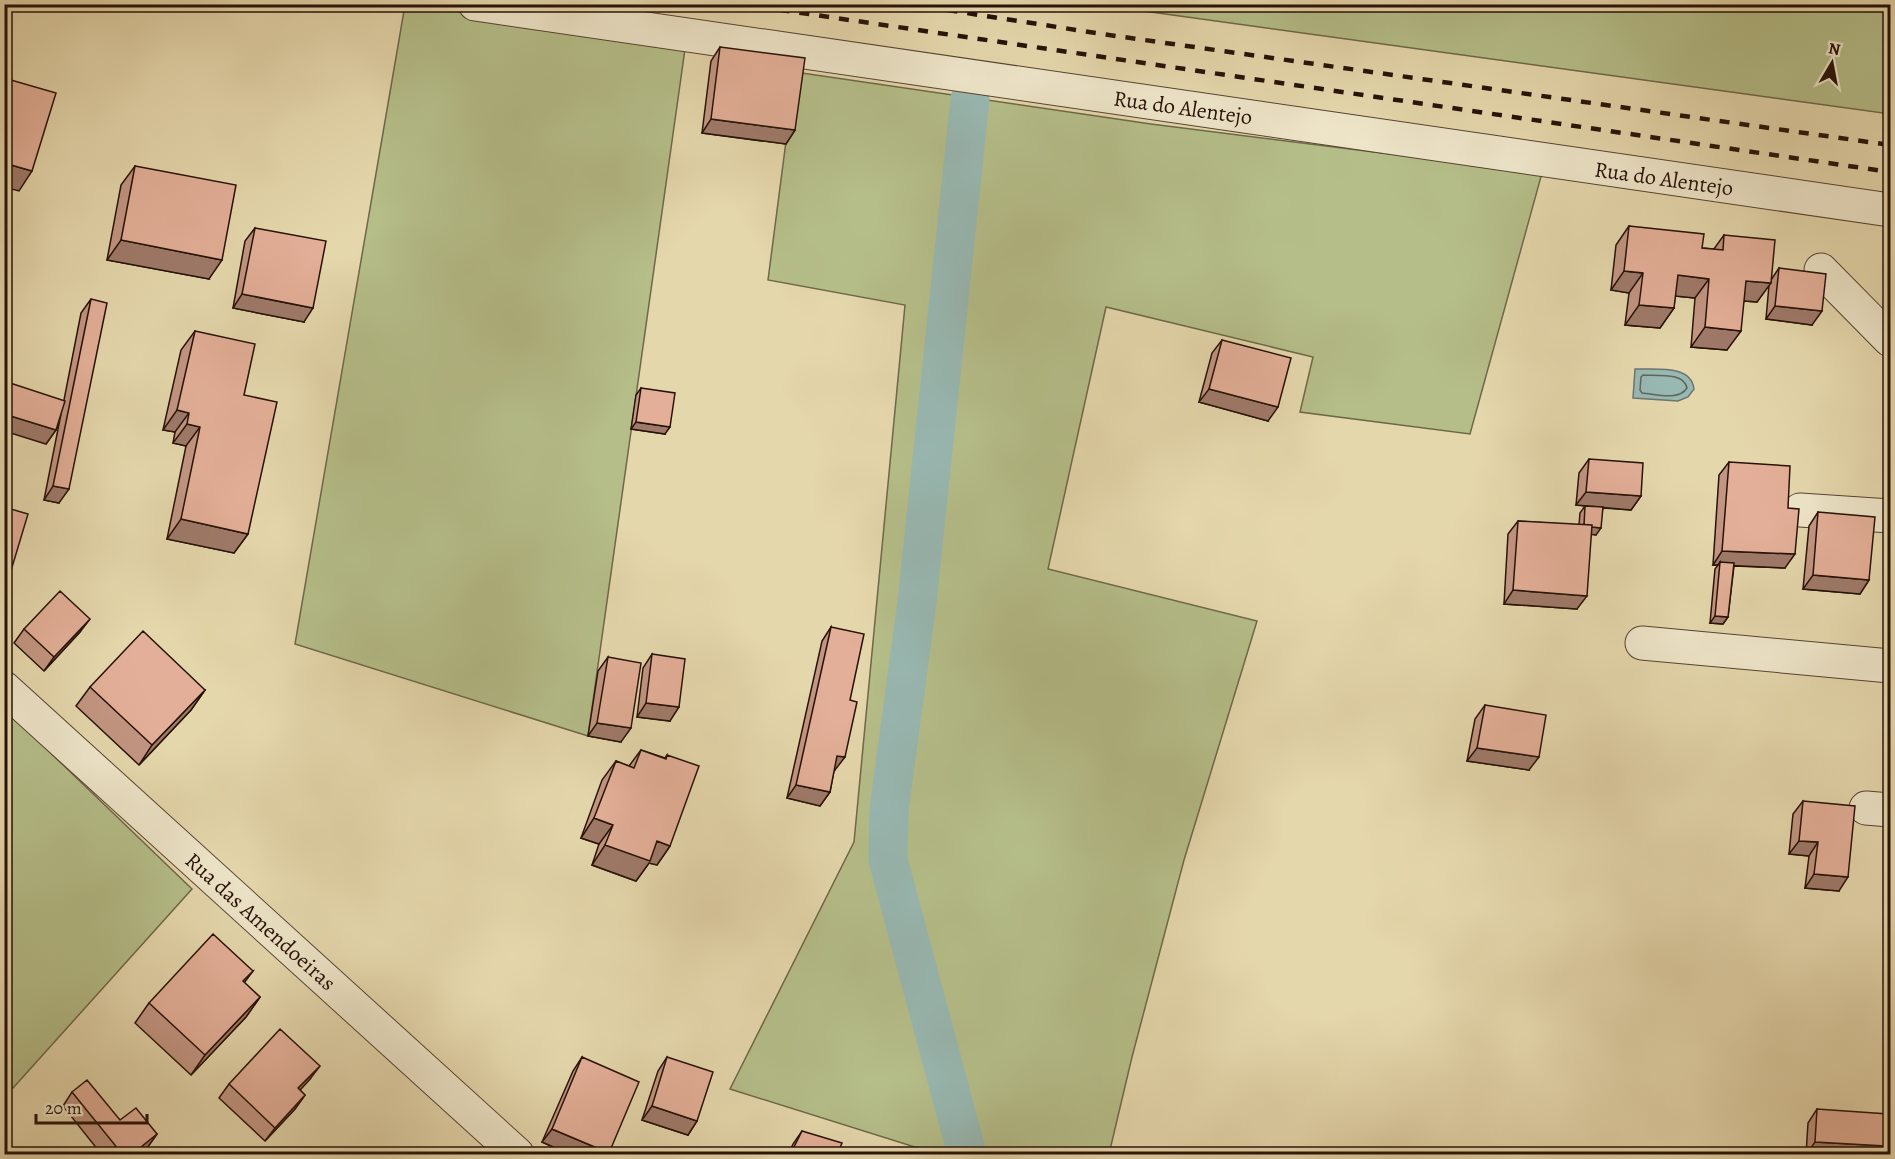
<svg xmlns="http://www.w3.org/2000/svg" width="1895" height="1159" viewBox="0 0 1895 1159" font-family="Alegreya,serif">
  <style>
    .green { fill: #b5be89; stroke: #6e6848; stroke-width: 1.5 }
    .water { fill: #98b8b2; stroke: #6b766e; stroke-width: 1.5 }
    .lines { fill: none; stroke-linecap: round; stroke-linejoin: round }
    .shore { stroke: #60655c; stroke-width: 1.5 }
    .canal { stroke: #98b8b2; stroke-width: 39 }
    .street-casing { stroke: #564330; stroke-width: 35 }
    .street { stroke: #eee5c9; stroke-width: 33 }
    .rail { stroke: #271207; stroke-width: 4.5; stroke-dasharray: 10 10; stroke-linecap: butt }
    .wall { fill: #c39683; stroke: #271207; stroke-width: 1.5 }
    .shaded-wall { fill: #9f7a6a; stroke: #271207; stroke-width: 1.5 }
    .building { fill: #e3af98; stroke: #271207; stroke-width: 1.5 }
    .labels { text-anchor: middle; stroke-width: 5; stroke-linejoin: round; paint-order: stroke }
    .street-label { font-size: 22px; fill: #271207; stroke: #eee5c9 }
  </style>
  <rect width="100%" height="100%" fill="#e5d7ac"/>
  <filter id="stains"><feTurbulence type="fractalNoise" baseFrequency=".00333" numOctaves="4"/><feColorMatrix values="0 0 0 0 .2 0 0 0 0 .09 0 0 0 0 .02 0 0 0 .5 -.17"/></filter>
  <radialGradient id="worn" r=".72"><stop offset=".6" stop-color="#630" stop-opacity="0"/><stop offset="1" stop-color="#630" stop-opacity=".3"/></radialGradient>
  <path class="green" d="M 405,5 L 418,5 L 685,49 L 588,736 L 295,644 Z
    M 1100,5 L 1890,5 L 1890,114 Z
    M 795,72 L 1151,124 L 1542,173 L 1470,434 L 1300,412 L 1313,357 L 1106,307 L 1048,569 L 1257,621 L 1184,860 L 1132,1057 L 1109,1154 L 937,1154 L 730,1089 L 854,842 L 905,305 L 768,280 Z
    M 5,709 L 192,889 L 13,1088 L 5,1076 Z"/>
  <path class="water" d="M 1635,369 C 1655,370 1691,364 1694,389 L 1688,397 L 1678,401 L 1633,398 Z"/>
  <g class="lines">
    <path class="shore" d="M 1643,375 C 1657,376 1684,372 1687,388 C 1679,401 1656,394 1642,393 L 1640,390 L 1641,377 Z"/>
    <path class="canal" d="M 967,1154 L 888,860 L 889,810 L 917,602 L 970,99"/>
    <defs>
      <path id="street" d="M 475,4 L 1890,210
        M 1821,270 L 1890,340
        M 1800,510 L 1890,516
        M 1642,643 L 1890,666
        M 4,688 L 517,1154
        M 1866,808 L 1890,810"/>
    </defs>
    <use href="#street" class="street-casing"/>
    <use href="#street" class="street"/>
    <path class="rail" d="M 740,4 L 1890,172
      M 908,4 L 1109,35 L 1890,145"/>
  </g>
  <path class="wall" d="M 720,47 L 795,130 L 786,144 L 702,133 L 711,61 Z
    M 135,166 L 209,279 L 107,260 L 121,185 Z
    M 1629,226 L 1702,248 L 1714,249 L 1724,235 L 1771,280 L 1779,268 L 1812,325 L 1766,319 L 1769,285 L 1757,302 L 1744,301 L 1727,350 L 1691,347 L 1695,298 L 1675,296 L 1674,308 L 1660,328 L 1625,325 L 1629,293 L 1611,290 L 1616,245 Z
    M 255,228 L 304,322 L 233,308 L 245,241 Z
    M 91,299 L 59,503 L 44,500 L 61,414 L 56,430 L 46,444 L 64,400 L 81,313 Z
    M 195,331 L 244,395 L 248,534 L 234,553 L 167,539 L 186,446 L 173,443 L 175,432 L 163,430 L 181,350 Z
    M 1222,340 L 1268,421 L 1199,402 L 1212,353 Z
    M 641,388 L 665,434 L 631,429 L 636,395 Z
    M 1589,459 L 1641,496 L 1631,510 L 1603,508 L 1596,535 L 1591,534 L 1577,609 L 1504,604 L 1508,534 L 1518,521 L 1579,525 L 1580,513 L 1585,506 L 1576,505 L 1579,473 Z
    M 1729,462 L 1788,508 L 1785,568 L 1734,566 L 1728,617 L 1723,624 L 1710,623 L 1715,569 L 1718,565 L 1713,565 L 1719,475 Z
    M 1818,512 L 1869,580 L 1860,594 L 1803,589 L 1809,526 Z
    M 831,627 L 835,770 L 834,770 L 830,792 L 820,806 L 787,798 L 822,641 Z
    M 24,629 L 80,632 L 44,671 L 14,643 Z
    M 652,654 L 670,721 L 637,717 L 643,668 Z
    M 608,657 L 621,742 L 588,736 L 598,671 Z
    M 90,687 L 205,690 L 191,710 L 139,765 L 76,706 Z
    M 1485,705 L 1529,770 L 1467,761 L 1475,719 Z
    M 641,750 L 665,758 L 667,755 L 670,846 L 657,865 L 649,863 L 636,881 L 592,865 L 599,844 L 581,838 L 602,780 L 616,761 L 629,766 Z
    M 1803,801 L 1839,891 L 1805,888 L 1809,856 L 1789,854 L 1793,814 Z
    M 253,971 L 244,983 L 260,997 L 246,1017 L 191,1075 L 135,1023 L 149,1003 Z
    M 582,1057 L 609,1153 L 607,1155 L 571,1155 L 542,1142 L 573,1071 Z
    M 667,1057 L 697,1121 L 688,1135 L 642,1120 L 658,1071 Z
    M 310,1079 L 300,1090 L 305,1095 L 295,1109 L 265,1141 L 219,1098 L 229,1084 Z
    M 72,1092 L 120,1120 L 157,1134 L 147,1148 L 139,1155 L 102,1155 L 63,1106 Z
    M 1817,1109 L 1886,1146 L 1880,1155 L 1806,1155 L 1808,1123 Z
    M 802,1131 L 837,1155 L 788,1155 L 793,1144 Z"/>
  <path class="shaded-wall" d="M 711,119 L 795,130 L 786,144 L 702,133 Z
    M 4,163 L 32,171 L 19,191 L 4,187 Z
    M 121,240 L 222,260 L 209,279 L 107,260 Z
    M 1624,271 L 1643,273 L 1629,293 L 1611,290 Z
    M 1678,275 L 1709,279 L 1695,298 L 1664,295 Z
    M 1746,281 L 1771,283 L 1757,302 L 1732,300 Z
    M 242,294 L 313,308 L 304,322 L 233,308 Z
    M 1639,305 L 1674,308 L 1660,328 L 1625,325 Z
    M 1775,306 L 1822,311 L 1812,325 L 1766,319 Z
    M 1705,327 L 1741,331 L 1727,350 L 1691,347 Z
    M 1209,389 L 1278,407 L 1268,421 L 1199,402 Z
    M 177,410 L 189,413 L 175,432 L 163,430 Z
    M 4,414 L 56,430 L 46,444 L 4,431 Z
    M 636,422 L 670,427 L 665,434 L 631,429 Z
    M 187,424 L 200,427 L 186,446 L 173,443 Z
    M 53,486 L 69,489 L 59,503 L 44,500 Z
    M 1586,492 L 1641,496 L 1631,510 L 1576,505 Z
    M 181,519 L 248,534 L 234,553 L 167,539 Z
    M 1584,526 L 1601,528 L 1596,535 L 1579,533 Z
    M 1722,551 L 1795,554 L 1785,568 L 1720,565 L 1720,562 L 1718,565 L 1713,565 Z
    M 4,573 L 10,574 L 4,582 Z
    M 1813,575 L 1869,580 L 1860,594 L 1803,589 Z
    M 1513,590 L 1587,596 L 1577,609 L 1504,604 Z
    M 1715,616 L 1728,617 L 1723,624 L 1710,623 Z
    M 90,619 L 80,632 L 44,671 L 54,657 Z
    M 205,690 L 191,710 L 139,765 L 152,745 Z
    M 646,703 L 679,707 L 670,721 L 637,717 Z
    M 597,723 L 631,728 L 621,742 L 588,736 Z
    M 1477,748 L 1539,757 L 1529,770 L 1467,761 Z
    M 837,756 L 845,757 L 835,770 L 828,769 Z
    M 796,785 L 830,792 L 820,806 L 787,798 Z
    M 594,818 L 613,825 L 599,844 L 581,838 Z
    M 657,841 L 670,846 L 657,865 L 649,863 L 636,881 L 592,865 L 605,845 Z
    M 1799,841 L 1818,842 L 1809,856 L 1789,854 Z
    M 1814,874 L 1848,877 L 1839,891 L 1805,888 Z
    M 260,997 L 246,1017 L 191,1075 L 205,1055 Z
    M 320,1066 L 310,1079 L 289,1102 L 298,1088 Z
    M 305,1095 L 295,1109 L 265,1141 L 275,1128 Z
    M 652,1106 L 697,1121 L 688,1135 L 642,1120 Z
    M 552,1129 L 609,1153 L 607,1155 L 571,1155 L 542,1142 Z
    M 157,1134 L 147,1148 L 139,1155 L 131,1155 Z
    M 1815,1142 L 1886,1146 L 1880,1155 L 1806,1155 Z"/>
  <path class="building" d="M 720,47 L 805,58 L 795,130 L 711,119 Z
    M 4,78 L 56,93 L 32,171 L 4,163 Z
    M 135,166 L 236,185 L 222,260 L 121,240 Z
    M 1629,226 L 1704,234 L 1702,248 L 1723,250 L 1724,235 L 1775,240 L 1771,283 L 1746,281 L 1741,331 L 1705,327 L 1709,279 L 1678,275 L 1674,308 L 1639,305 L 1643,273 L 1624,271 Z
    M 255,228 L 326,241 L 313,308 L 242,294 Z
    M 1779,268 L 1826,274 L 1822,311 L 1775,306 Z
    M 91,299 L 107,303 L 69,489 L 53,486 Z
    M 195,331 L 255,344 L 244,395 L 277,402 L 248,534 L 181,519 L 200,427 L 187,424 L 189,413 L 177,410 Z
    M 1222,340 L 1291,358 L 1278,407 L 1209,389 Z
    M 4,381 L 65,401 L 56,430 L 4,414 Z
    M 641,388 L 675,393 L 670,427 L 636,422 Z
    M 1589,459 L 1643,463 L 1641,496 L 1586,492 Z
    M 1729,462 L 1790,466 L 1788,508 L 1799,509 L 1795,554 L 1722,551 Z
    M 1585,506 L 1603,507 L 1601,528 L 1592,527 L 1592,525 L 1584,525 Z
    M 4,507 L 28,514 L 10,574 L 4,573 Z
    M 1818,512 L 1875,517 L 1869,580 L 1813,575 Z
    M 1518,521 L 1592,525 L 1587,596 L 1513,590 Z
    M 1720,562 L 1734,563 L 1728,617 L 1715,616 Z
    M 60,591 L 90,619 L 54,657 L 24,629 Z
    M 831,627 L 864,634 L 850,700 L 857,702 L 845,757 L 837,756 L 830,792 L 796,785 Z
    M 143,631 L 205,690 L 152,745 L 90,687 Z
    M 652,654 L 685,659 L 679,707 L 646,703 Z
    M 608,657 L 641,663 L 631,728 L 597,723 Z
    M 1485,705 L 1546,715 L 1539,757 L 1477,748 Z
    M 641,750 L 666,759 L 667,755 L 699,766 L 670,846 L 657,841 L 650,861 L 605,845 L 613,825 L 594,818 L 616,761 L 634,768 Z
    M 1803,801 L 1855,806 L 1848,877 L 1814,874 L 1818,842 L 1799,841 Z
    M 213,934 L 253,971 L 243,981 L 260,997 L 205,1055 L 149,1003 Z
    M 280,1029 L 320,1066 L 298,1088 L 305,1095 L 275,1128 L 229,1084 Z
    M 582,1057 L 639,1082 L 609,1153 L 552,1129 Z
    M 667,1057 L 713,1072 L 697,1121 L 652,1106 Z
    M 87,1080 L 120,1120 L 136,1108 L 157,1134 L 131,1155 L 123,1155 L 72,1092 Z
    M 1817,1109 L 1888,1114 L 1886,1146 L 1815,1142 Z
    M 802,1131 L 842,1143 L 837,1155 L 790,1155 Z
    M 198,1149 L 209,1155 L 195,1155 Z"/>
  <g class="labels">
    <g class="street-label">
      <text transform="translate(1183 107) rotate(8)" y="8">Rua do Alentejo</text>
      <text transform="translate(1664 178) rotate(8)" y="8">Rua do Alentejo</text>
      <text transform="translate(261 921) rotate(42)" y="8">Rua das Amendoeiras</text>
    </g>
  </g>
  <rect width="1895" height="1159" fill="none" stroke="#e5d7ac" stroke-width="24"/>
  <rect x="6" y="6" width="1883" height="1147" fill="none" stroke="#271207" stroke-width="3"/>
  <rect x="12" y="12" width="1871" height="1135" fill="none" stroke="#271207" stroke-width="1.5"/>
  <g transform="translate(1832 63) rotate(10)" stroke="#eee5c9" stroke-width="4.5" paint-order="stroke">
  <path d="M0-4.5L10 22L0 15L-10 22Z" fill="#271207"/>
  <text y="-9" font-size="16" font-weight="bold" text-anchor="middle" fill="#271207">N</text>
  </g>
  <path d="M36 1114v9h111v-9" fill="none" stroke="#271207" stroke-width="3"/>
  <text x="45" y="1114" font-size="18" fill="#271207" stroke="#eee5c9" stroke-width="4.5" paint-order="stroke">20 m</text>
  <rect width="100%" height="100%" filter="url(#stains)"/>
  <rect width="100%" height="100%" fill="url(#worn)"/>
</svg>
